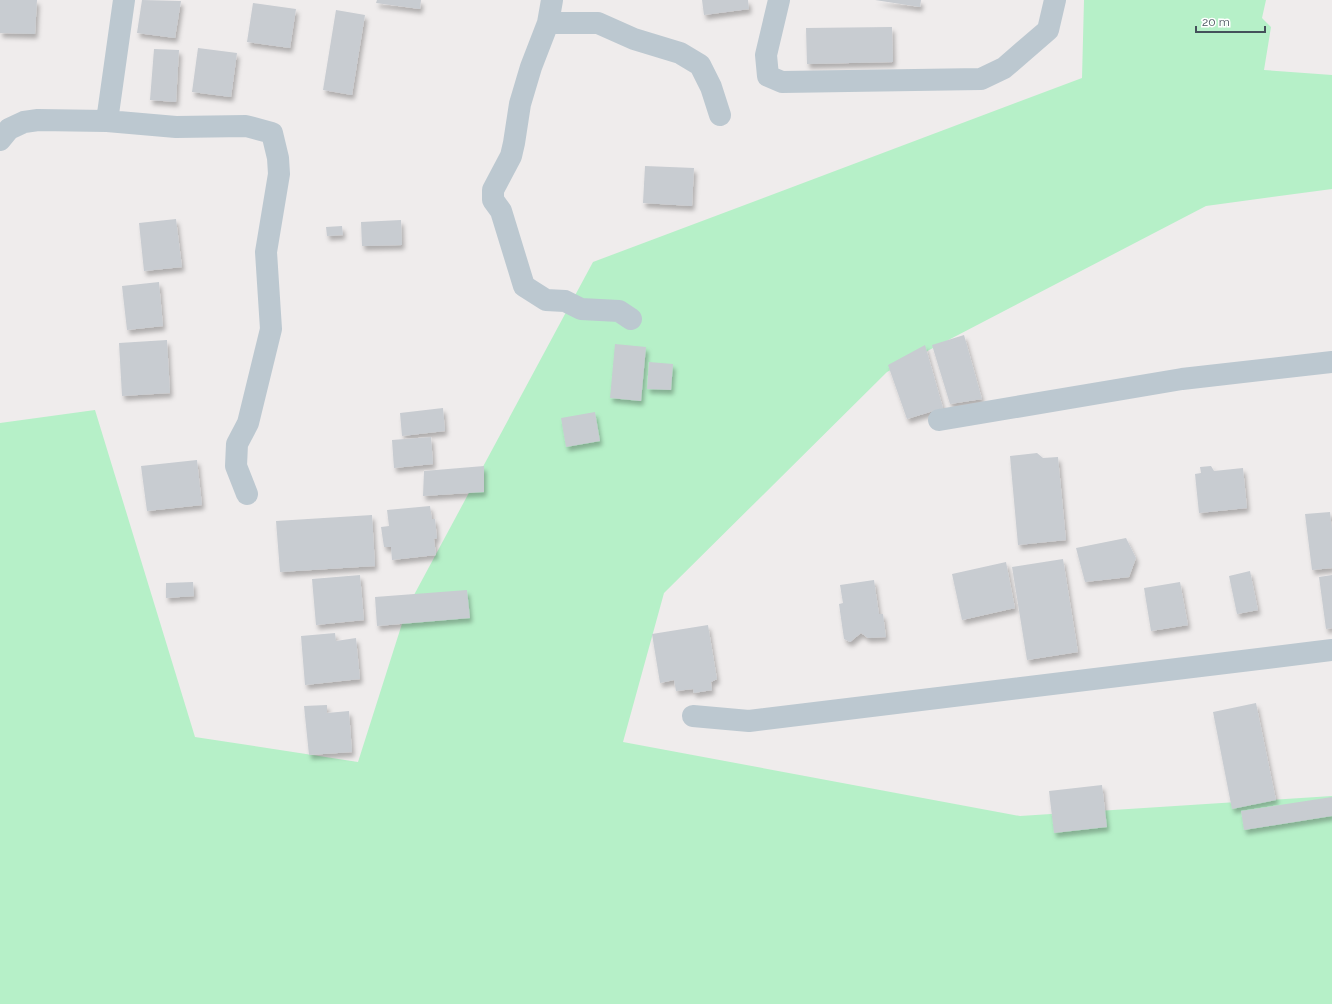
<svg xmlns="http://www.w3.org/2000/svg" width="1332" height="1004" viewBox="0 0 1332 1004" font-family="Raleway,sans-serif">
  <style>
    .green { fill: #b6f0c8 }
    .building { fill: #c8ccd1; filter: url(#shadow) }
    .lines { fill: none; stroke-linecap: round; stroke-linejoin: round }
    .street { stroke: #bcc8d0; stroke-width: 22 }
  </style>
  <defs>
    <filter id="shadow"><feDropShadow dx="2.5" dy="4.5" stdDeviation="2" flood-color="#0004"/></filter>
  </defs>
  <rect width="100%" height="100%" fill="#efecec"/>
  <path class="green" d="M 1084,0 L 1266,0 L 1262,18 L 1271,27 L 1264,70 L 1332,75 L 1332,189 L 1206,206 L 887,372 L 664,593 L 623,742 L 1020,816 L 1332,796 L 1332,1004 L 0,1004 L 0,423 L 95,410 L 195,737 L 358,762 L 407,608 L 593,262 L 1082,78 Z"/>
  <path class="building" d="M 0,0 L 37,0 L 35,34 L 0,33 Z
    M 142,0 L 181,1 L 175,38 L 137,33 Z
    M 377,0 L 421,0 L 420,9 L 376,3 Z
    M 702,0 L 748,0 L 749,9 L 704,15 Z
    M 875,0 L 921,0 L 920,7 Z
    M 253,3 L 296,9 L 290,48 L 247,42 Z
    M 336,10 L 365,15 L 352,95 L 323,90 Z
    M 892,27 L 893,62 L 807,64 L 806,28 Z
    M 198,48 L 237,53 L 231,97 L 192,92 Z
    M 154,49 L 179,50 L 176,102 L 150,100 Z
    M 645,166 L 694,168 L 692,206 L 643,203 Z
    M 176,219 L 182,267 L 144,271 L 139,223 Z
    M 401,220 L 402,245 L 362,246 L 361,222 Z
    M 342,226 L 343,235 L 327,236 L 326,227 Z
    M 159,282 L 163,326 L 127,330 L 122,286 Z
    M 964,335 L 982,399 L 950,404 L 932,345 Z
    M 167,340 L 170,393 L 122,396 L 119,343 Z
    M 615,344 L 646,347 L 641,401 L 610,398 Z
    M 925,345 L 943,408 L 907,419 L 888,365 Z
    M 649,362 L 673,364 L 671,390 L 647,389 Z
    M 443,408 L 445,431 L 402,436 L 400,413 Z
    M 595,412 L 600,441 L 566,447 L 561,418 Z
    M 431,437 L 433,464 L 394,468 L 392,440 Z
    M 1037,453 L 1043,458 L 1058,457 L 1066,540 L 1018,545 L 1010,456 Z
    M 197,460 L 202,505 L 147,511 L 141,466 Z
    M 484,466 L 484,492 L 423,496 L 424,471 Z
    M 1211,466 L 1214,471 L 1243,468 L 1247,508 L 1199,513 L 1195,474 L 1201,473 L 1200,467 Z
    M 430,506 L 432,519 L 435,519 L 437,538 L 434,539 L 436,555 L 392,560 L 391,547 L 384,547 L 381,527 L 389,526 L 387,510 Z
    M 1330,512 L 1332,530 L 1332,568 L 1312,570 L 1305,514 Z
    M 372,515 L 375,566 L 280,572 L 276,521 Z
    M 1126,538 L 1136,558 L 1129,577 L 1085,582 L 1076,548 Z
    M 1063,559 L 1078,652 L 1027,660 L 1012,567 Z
    M 1006,562 L 1015,608 L 962,620 L 952,574 Z
    M 1250,571 L 1258,610 L 1237,614 L 1229,576 Z
    M 360,575 L 364,620 L 316,625 L 312,579 Z
    M 1332,575 L 1332,628 L 1326,629 L 1319,577 Z
    M 874,580 L 879,614 L 883,614 L 886,637 L 868,638 L 861,633 L 850,642 L 844,639 L 839,604 L 843,603 L 840,585 Z
    M 193,582 L 194,596 L 166,598 L 166,583 Z
    M 1180,582 L 1188,625 L 1151,631 L 1144,588 Z
    M 467,590 L 470,618 L 377,626 L 375,597 Z
    M 708,625 L 717,679 L 711,682 L 712,690 L 694,693 L 693,689 L 676,691 L 674,680 L 660,683 L 652,634 Z
    M 335,633 L 336,641 L 356,638 L 360,679 L 305,685 L 301,636 Z
    M 1256,703 L 1276,800 L 1232,809 L 1213,712 Z
    M 327,705 L 327,713 L 349,711 L 352,752 L 309,755 L 304,706 Z
    M 1102,785 L 1107,827 L 1054,833 L 1049,791 Z
    M 1332,797 L 1332,816 L 1244,830 L 1241,811 Z"/>
  <g class="lines">
    <path class="street" d="M 552,0 L 548,23 L 531,67 L 520,104 L 514,143 L 511,156 L 493,190 L 493,200 L 501,211 L 524,286 L 546,300 L 565,301 L 581,309 L 619,311 L 631,319
      M 779,0 L 766,55 L 768,76 L 782,82 L 981,79 L 1004,68 L 1048,30 L 1055,0
      M 548,23 L 598,23 L 634,39 L 680,53 L 700,65 L 711,87 L 720,115
      M 107,121 L 124,0
      M 0,140 L 9,129 L 24,122 L 38,120 L 107,121 L 176,127 L 246,126 L 272,133 L 278,158 L 279,174 L 266,252 L 271,329 L 248,423 L 237,444 L 236,466 L 247,494
      M 939,420 L 1182,379 L 1332,362
      M 693,716 L 749,721 L 1332,650"/>
  </g>
  <path d="M1196 26v6h69v-6" fill="none" stroke="#44515a" stroke-width="2"/>
  <text x="1202" y="26" font-size="12" fill="#44515a" stroke="#ffffff" stroke-width="3" paint-order="stroke">20 m</text>
</svg>
